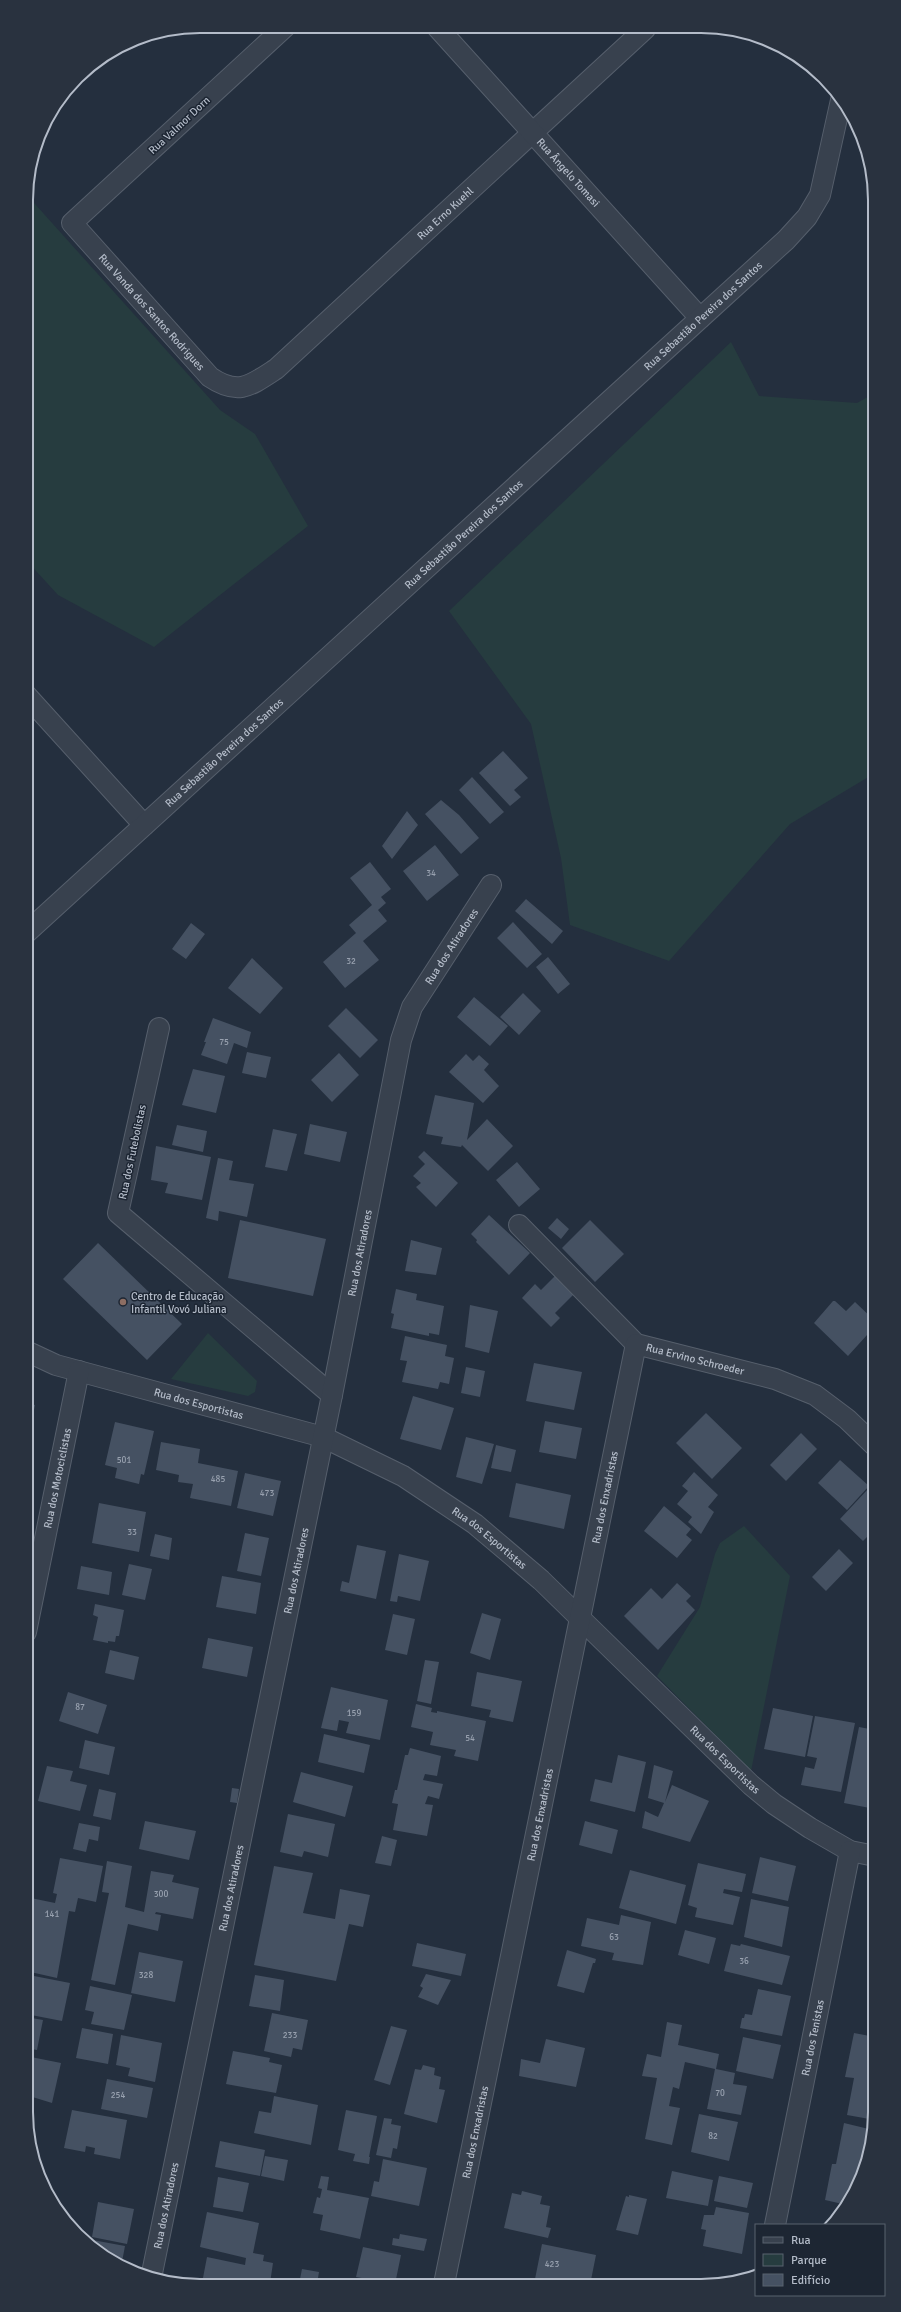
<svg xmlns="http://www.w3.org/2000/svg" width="901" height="2312" viewBox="0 0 901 2312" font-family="Signika,sans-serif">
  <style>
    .green { fill: #263c3f }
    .building { fill: #455162 }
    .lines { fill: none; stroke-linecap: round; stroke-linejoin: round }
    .minor-casing { stroke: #565f6c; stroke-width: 22 }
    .minor { stroke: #38414e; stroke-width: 20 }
    .education-dot { fill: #8d6e63; stroke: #1d2633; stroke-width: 1.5 }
    .labels { text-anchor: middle; stroke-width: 3; stroke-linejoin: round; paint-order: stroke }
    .number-label { font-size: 9px; fill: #98a1af }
    .street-label { font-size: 11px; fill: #b4bcc9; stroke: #1d2633 }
    .poi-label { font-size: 11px; fill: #b4bcc9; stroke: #1d2633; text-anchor: start }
    .rim { fill: none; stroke: #b4bcc9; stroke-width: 2 }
  </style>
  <rect width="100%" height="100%" fill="#242f3e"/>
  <path class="green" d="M 26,194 L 220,410 L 255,434 L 308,526 L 154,647 L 58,595 L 26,560 Z
    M 731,342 L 759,396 L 857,403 L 875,393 L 875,773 L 790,824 L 669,961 L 570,925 L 561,858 L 531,724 L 449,611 Z
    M 208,1333 L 257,1381 L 255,1392 L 248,1396 L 171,1379 Z
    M 744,1526 L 790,1576 L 751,1771 L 657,1676 L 700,1607 L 715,1554 L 720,1543 Z"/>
  <path class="building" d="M 503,751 L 528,778 L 514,790 L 521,797 L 510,806 L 479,773 Z
    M 472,777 L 504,812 L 490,824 L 459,790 Z
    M 441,800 L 459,815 L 479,838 L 461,854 L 425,814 Z
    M 407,811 L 418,825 L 392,859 L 382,846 Z
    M 435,845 L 459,875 L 427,901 L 403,871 Z
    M 370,862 L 391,889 L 381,897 L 386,903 L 378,910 L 387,921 L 363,941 L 379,960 L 345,988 L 323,962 L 356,933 L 349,925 L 372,905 L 350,878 Z
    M 526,899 L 563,931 L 552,944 L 515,911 Z
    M 513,922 L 542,954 L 527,968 L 497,938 Z
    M 191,923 L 205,934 L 186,959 L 172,949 Z
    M 548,957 L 570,984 L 558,994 L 536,967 Z
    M 252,958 L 283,988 L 260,1014 L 228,988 Z
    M 523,993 L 541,1011 L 519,1035 L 500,1017 Z
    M 474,997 L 508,1026 L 490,1046 L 457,1017 Z
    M 346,1008 L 378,1040 L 360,1058 L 328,1026 Z
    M 213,1018 L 251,1032 L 247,1048 L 234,1043 L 227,1064 L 201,1055 L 206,1042 L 204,1042 Z
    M 247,1052 L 271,1057 L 266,1078 L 242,1073 Z
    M 339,1053 L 359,1075 L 332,1102 L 311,1080 Z
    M 466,1054 L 473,1061 L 479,1055 L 489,1064 L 484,1070 L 499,1086 L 483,1103 L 449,1072 Z
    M 193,1069 L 225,1076 L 216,1113 L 182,1105 Z
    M 435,1095 L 474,1103 L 467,1140 L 487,1119 L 513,1146 L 488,1171 L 462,1145 L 461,1147 L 441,1144 L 443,1137 L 426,1134 Z
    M 310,1124 L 347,1132 L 340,1162 L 304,1154 Z
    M 177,1125 L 207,1131 L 203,1152 L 172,1145 Z
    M 273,1129 L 297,1134 L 287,1171 L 265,1167 Z
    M 156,1146 L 211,1157 L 202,1200 L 165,1193 L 168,1183 L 151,1180 Z
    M 424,1151 L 458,1183 L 436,1207 L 416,1187 L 421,1183 L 413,1176 L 425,1164 L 418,1157 Z
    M 218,1158 L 233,1161 L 229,1180 L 254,1184 L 247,1217 L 219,1211 L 218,1221 L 206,1218 Z
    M 517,1162 L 540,1189 L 519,1207 L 496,1180 Z
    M 489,1215 L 530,1253 L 509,1275 L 476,1242 L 477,1240 L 471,1234 Z
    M 557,1218 L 569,1229 L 561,1239 L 548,1228 Z
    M 240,1220 L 326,1239 L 313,1296 L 228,1278 Z
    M 590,1220 L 624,1254 L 595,1282 L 562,1248 Z
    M 411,1240 L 442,1248 L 436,1275 L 405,1271 Z
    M 98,1243 L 182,1324 L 147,1360 L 63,1279 Z
    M 557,1274 L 575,1293 L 555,1313 L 560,1318 L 551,1327 L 522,1298 L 535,1284 L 541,1290 Z
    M 396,1289 L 417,1294 L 416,1300 L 444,1306 L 439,1335 L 429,1333 L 429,1336 L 391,1328 L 394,1314 L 391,1313 Z
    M 833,1301 L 835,1301 L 846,1311 L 855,1302 L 875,1321 L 875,1330 L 869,1336 L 867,1335 L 848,1356 L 814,1323 Z
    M 470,1305 L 498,1311 L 489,1353 L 465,1347 Z
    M 405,1336 L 447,1345 L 445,1356 L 454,1358 L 449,1384 L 440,1382 L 438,1389 L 402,1382 L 407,1361 L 400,1360 Z
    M 875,1359 L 875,1371 L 869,1365 Z
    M 534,1363 L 582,1372 L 574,1410 L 526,1401 Z
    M 466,1367 L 485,1371 L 480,1397 L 461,1393 Z
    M 413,1396 L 454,1408 L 441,1450 L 400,1439 Z
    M 26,1403 L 35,1405 L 27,1444 L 26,1443 Z
    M 706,1413 L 742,1448 L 712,1479 L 676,1443 Z
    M 545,1421 L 582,1428 L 576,1459 L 539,1452 Z
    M 115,1422 L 154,1431 L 144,1475 L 141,1474 L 139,1484 L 115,1478 L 117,1468 L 105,1465 Z
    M 801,1433 L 817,1449 L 786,1481 L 770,1465 Z
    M 466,1437 L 494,1444 L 482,1484 L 456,1477 Z
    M 161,1442 L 200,1449 L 198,1463 L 238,1471 L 231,1506 L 190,1498 L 193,1484 L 178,1482 L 179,1475 L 156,1470 Z
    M 496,1445 L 516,1450 L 511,1472 L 491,1468 Z
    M 840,1460 L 869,1486 L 847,1510 L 818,1483 Z
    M 694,1472 L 718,1495 L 708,1507 L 714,1512 L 701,1534 L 688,1522 L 692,1517 L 677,1504 L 688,1491 L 682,1486 Z
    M 245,1473 L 281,1481 L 273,1516 L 237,1508 Z
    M 516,1483 L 571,1495 L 564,1529 L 509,1517 Z
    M 869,1488 L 875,1493 L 875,1541 L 873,1543 L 867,1537 L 863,1541 L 840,1519 Z
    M 99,1503 L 146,1512 L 139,1552 L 92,1543 Z
    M 664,1506 L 691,1529 L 686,1535 L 692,1540 L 677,1558 L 644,1531 Z
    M 245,1533 L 269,1538 L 261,1576 L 237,1571 Z
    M 155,1534 L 172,1538 L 169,1560 L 150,1556 Z
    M 357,1545 L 386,1551 L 376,1599 L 340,1591 L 342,1581 L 349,1583 Z
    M 839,1549 L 853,1563 L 826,1591 L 812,1577 Z
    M 399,1554 L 429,1561 L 420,1601 L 398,1596 L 397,1602 L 390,1601 Z
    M 129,1564 L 152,1569 L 145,1600 L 122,1595 Z
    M 81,1566 L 112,1572 L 109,1595 L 77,1589 Z
    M 222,1576 L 261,1583 L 256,1614 L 216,1607 Z
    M 677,1583 L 691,1596 L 686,1601 L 695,1610 L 658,1650 L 624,1616 L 651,1588 L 662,1599 Z
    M 95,1604 L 124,1610 L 119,1636 L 116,1636 L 115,1642 L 108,1641 L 108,1643 L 93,1640 L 98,1617 L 93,1615 Z
    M 482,1613 L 501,1619 L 490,1660 L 470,1653 Z
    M 393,1614 L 415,1619 L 407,1655 L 385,1650 Z
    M 208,1638 L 253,1647 L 247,1677 L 202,1668 Z
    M 110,1650 L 139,1657 L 134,1680 L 105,1673 Z
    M 425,1660 L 439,1662 L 431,1704 L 417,1701 Z
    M 477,1672 L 522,1681 L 513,1722 L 489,1717 L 491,1710 L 471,1706 Z
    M 331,1687 L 388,1700 L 380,1740 L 346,1733 L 349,1722 L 339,1720 L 337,1731 L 321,1728 Z
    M 68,1692 L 107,1705 L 98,1734 L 59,1721 Z
    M 416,1704 L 432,1708 L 431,1712 L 437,1713 L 437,1711 L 486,1721 L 478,1761 L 454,1756 L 456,1750 L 430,1745 L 433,1732 L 411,1727 Z
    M 773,1708 L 813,1716 L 805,1757 L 764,1749 Z
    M 815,1716 L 855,1723 L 841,1792 L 801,1785 L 805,1767 L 814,1769 L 817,1758 L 807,1756 Z
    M 859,1727 L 875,1730 L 875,1809 L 844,1803 Z
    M 324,1734 L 370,1745 L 364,1773 L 318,1762 Z
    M 85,1740 L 115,1747 L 109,1775 L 79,1768 Z
    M 410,1748 L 441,1756 L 437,1776 L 425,1774 L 423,1780 L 443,1784 L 439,1799 L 428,1796 L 425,1804 L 433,1805 L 427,1836 L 393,1830 L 398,1804 L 392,1803 L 395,1790 L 397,1790 L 405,1755 L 408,1755 Z
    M 618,1755 L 646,1762 L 635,1812 L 590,1801 L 595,1779 L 612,1783 Z
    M 654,1765 L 673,1771 L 665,1802 L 672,1785 L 709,1801 L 690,1842 L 642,1828 L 645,1811 L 658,1817 L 664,1803 L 648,1798 Z
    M 47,1766 L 73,1771 L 70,1781 L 87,1785 L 80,1811 L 38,1801 Z
    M 301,1772 L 353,1786 L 345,1817 L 293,1802 Z
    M 232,1788 L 239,1789 L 237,1803 L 230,1802 Z
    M 99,1789 L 116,1793 L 111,1820 L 93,1816 Z
    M 288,1814 L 335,1824 L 328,1857 L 304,1851 L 302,1857 L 280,1852 Z
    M 145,1821 L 196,1831 L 189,1860 L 139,1849 Z
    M 585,1821 L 618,1830 L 612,1854 L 579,1845 Z
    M 79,1823 L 100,1827 L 98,1841 L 89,1839 L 86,1852 L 73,1849 Z
    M 382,1836 L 397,1840 L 391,1866 L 375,1863 Z
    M 760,1857 L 796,1866 L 788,1901 L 752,1893 Z
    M 60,1858 L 103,1866 L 96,1902 L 78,1898 L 75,1912 L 69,1911 L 57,1978 L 26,1971 L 26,1897 L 55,1903 L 57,1894 L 53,1893 Z
    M 107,1861 L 132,1866 L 125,1907 L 144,1912 L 151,1871 L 174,1875 L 172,1882 L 199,1888 L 193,1919 L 156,1912 L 155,1914 L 161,1915 L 158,1931 L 128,1924 L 115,1985 L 91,1980 L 109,1893 L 102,1892 Z
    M 698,1863 L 746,1874 L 742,1892 L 724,1889 L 723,1893 L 740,1897 L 733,1925 L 695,1917 L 697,1908 L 688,1905 Z
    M 274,1866 L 313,1873 L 303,1913 L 335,1919 L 340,1889 L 370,1895 L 363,1927 L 349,1924 L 336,1981 L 254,1965 Z
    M 630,1870 L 686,1885 L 676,1924 L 619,1908 Z
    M 751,1899 L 789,1907 L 782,1947 L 744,1937 Z
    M 621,1915 L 651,1922 L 643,1965 L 612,1960 L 614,1953 L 581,1946 L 587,1918 L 619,1925 Z
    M 685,1930 L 716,1938 L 709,1964 L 678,1955 Z
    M 417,1943 L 466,1954 L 461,1976 L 412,1966 Z
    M 731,1944 L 740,1946 L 741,1944 L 790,1956 L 782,1985 L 724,1971 Z
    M 567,1950 L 596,1959 L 595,1963 L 593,1963 L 584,1993 L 557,1986 Z
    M 139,1952 L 183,1961 L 175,2002 L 131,1993 Z
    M 874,1957 L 875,1957 L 875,1988 L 869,1987 Z
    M 426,1974 L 451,1980 L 438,2005 L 418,1997 L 423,1988 L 420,1986 Z
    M 255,1975 L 284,1980 L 280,2011 L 249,2006 Z
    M 34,1976 L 70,1983 L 62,2021 L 26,2014 Z
    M 90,1986 L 132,1995 L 124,2030 L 91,2024 L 94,2012 L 85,2010 Z
    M 758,1989 L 791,1996 L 782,2036 L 740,2028 L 742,2018 L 744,2018 L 745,2014 L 752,2015 Z
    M 272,2013 L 308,2020 L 302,2050 L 293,2048 L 291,2057 L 264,2051 Z
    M 26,2017 L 43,2020 L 37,2050 L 26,2048 Z
    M 667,2022 L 682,2025 L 678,2045 L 719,2054 L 716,2069 L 735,2073 L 733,2084 L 747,2086 L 741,2115 L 707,2109 L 715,2069 L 685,2062 L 679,2089 L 673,2087 L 669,2106 L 680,2108 L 672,2145 L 645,2139 L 657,2078 L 642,2076 L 647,2054 L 661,2057 Z
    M 391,2026 L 407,2030 L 390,2085 L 374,2080 Z
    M 82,2028 L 113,2034 L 108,2064 L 76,2058 Z
    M 854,2033 L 875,2037 L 875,2120 L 847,2115 L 854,2078 L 845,2077 Z
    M 121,2035 L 162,2043 L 155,2082 L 128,2076 L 130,2068 L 116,2065 Z
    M 743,2037 L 781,2045 L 773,2079 L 736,2071 Z
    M 546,2039 L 585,2048 L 576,2087 L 519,2076 L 521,2059 L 540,2063 Z
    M 233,2051 L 270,2058 L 269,2062 L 282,2065 L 276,2093 L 226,2084 Z
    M 26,2056 L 61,2063 L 52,2103 L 26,2095 Z
    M 423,2065 L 435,2068 L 434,2075 L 441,2077 L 439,2089 L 445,2090 L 437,2123 L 404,2114 L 415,2069 L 421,2070 Z
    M 107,2079 L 153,2088 L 147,2118 L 101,2109 Z
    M 274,2096 L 318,2105 L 311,2145 L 254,2133 L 259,2111 L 271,2113 Z
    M 26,2098 L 33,2099 L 27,2122 L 26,2112 Z
    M 72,2110 L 127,2120 L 120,2159 L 94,2154 L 95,2148 L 86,2146 L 85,2152 L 64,2148 Z
    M 346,2110 L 377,2116 L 369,2157 L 370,2157 L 369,2164 L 353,2161 L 355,2154 L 338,2150 Z
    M 699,2114 L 738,2122 L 729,2161 L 691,2152 Z
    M 384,2118 L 392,2119 L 391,2124 L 401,2126 L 397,2149 L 393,2148 L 391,2158 L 376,2155 Z
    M 844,2123 L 873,2130 L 862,2178 L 847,2205 L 825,2200 L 832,2164 L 836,2164 Z
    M 220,2141 L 265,2150 L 260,2176 L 215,2167 Z
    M 265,2156 L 288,2160 L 284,2181 L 261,2176 Z
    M 383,2159 L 427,2168 L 419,2206 L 371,2196 L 374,2181 L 379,2182 Z
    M 672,2171 L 713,2180 L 708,2206 L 666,2198 Z
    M 321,2176 L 329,2177 L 327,2190 L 369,2198 L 360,2239 L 320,2230 L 323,2215 L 313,2213 L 317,2197 L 320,2198 L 322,2189 L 318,2188 Z
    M 719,2176 L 753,2183 L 747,2208 L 714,2201 Z
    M 218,2177 L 249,2183 L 243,2212 L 213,2207 Z
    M 522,2191 L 542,2196 L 540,2204 L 550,2206 L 546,2227 L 551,2228 L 548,2238 L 504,2228 L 512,2193 L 521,2195 Z
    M 629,2195 L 647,2199 L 638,2235 L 616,2230 L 626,2196 L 629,2197 Z
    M 98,2202 L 134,2209 L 127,2244 L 92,2237 Z
    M 716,2207 L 749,2213 L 742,2254 L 703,2246 L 706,2230 L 701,2229 L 704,2215 L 714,2215 Z
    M 207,2212 L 259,2223 L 253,2253 L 264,2255 L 263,2261 L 273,2263 L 270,2283 L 202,2283 L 207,2257 L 245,2265 L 246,2258 L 200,2247 Z
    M 78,2234 L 88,2236 L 87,2239 L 125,2246 L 121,2267 L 85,2243 Z
    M 400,2234 L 427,2239 L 424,2251 L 392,2245 L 393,2238 L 399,2239 Z
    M 542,2244 L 596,2255 L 590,2285 L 564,2285 L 535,2279 Z
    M 363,2247 L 401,2255 L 395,2284 L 356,2277 Z
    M 302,2269 L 319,2272 L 317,2284 L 299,2284 Z
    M 352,2279 L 373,2283 L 373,2284 L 351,2284 Z"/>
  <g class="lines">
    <defs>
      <g id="minor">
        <path id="s1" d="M 285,27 L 72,223 L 210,377 C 238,396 250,386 276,369 L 645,29"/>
        <path id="s2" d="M 437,27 L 700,318"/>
        <path d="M 26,695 L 144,825"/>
        <path id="s3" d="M 26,933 L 786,240 L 807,217 L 820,195 L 841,100"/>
        <path d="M 159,1028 L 118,1213 L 332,1395"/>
        <path id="s4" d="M 519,1225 L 636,1344 L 775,1379 L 815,1395 L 847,1419 L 875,1446"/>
        <path id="s5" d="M 26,1351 L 56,1365 L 323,1437 L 403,1476 L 475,1524 L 541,1580 L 751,1785 L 774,1804 L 810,1828 L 850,1851 L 875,1856"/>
        <path id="s6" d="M 26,1632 L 79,1371"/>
        <path id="s7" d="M 775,2225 L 850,1851"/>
        <path id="s8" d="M 151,2278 L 332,1395 L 401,1040 L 412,1007 L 491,885"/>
        <path id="s9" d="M 444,2284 L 636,1344"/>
      </g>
    </defs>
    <use href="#minor" class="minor-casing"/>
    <use href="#minor" class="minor"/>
  </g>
  <circle class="education-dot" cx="123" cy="1302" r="4"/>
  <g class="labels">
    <g class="number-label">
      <text x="431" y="876">34</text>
      <text x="351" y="964">32</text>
      <text x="224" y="1045">75</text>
      <text x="124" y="1463">501</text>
      <text x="218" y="1482">485</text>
      <text x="267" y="1496">473</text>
      <text x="132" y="1535">33</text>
      <text x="80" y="1710">87</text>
      <text x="354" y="1716">159</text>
      <text x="470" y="1741">54</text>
      <text x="161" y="1897">300</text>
      <text x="52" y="1917">141</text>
      <text x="614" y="1940">63</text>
      <text x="744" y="1964">36</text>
      <text x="146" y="1978">328</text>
      <text x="290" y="2038">233</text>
      <text x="720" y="2096">70</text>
      <text x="118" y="2098">254</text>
      <text x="713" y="2139">82</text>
      <text x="552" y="2267">423</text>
    </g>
    <g class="street-label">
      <text transform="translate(179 125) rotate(-43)" y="4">Rua Valmor Dorn</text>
      <text dy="4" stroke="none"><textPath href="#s2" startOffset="196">Rua Ângelo Tomasi</textPath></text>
      <text dy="4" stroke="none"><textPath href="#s1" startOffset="799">Rua Erno Kuehl</textPath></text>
      <text dy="4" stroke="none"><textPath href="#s1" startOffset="409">Rua Vanda dos Santos Rodrigues</textPath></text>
      <text dy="4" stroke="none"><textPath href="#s3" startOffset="916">Rua Sebastião Pereira dos Santos</textPath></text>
      <text dy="4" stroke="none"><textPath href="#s3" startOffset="592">Rua Sebastião Pereira dos Santos</textPath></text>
      <text dy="4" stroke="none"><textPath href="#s3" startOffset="268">Rua Sebastião Pereira dos Santos</textPath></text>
      <text dy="4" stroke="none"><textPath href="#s8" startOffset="1370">Rua dos Atiradores</textPath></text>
      <text transform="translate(132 1152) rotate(-78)" y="4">Rua dos Futebolistas</text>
      <text dy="4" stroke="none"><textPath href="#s8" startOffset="1046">Rua dos Atiradores</textPath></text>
      <text dy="4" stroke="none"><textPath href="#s4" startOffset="228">Rua Ervino Schroeder</textPath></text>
      <text dy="4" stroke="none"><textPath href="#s5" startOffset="181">Rua dos Esportistas</textPath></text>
      <text dy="4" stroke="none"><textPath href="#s6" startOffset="157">Rua dos Motociclistas</textPath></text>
      <text dy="4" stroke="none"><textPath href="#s9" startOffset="803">Rua dos Enxadristas</textPath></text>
      <text dy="4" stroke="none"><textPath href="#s5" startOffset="505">Rua dos Esportistas</textPath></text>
      <text dy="4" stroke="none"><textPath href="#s8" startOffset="722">Rua dos Atiradores</textPath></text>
      <text dy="4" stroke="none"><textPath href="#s5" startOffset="829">Rua dos Esportistas</textPath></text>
      <text dy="4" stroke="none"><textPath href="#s9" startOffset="479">Rua dos Enxadristas</textPath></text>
      <text dy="4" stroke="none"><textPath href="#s8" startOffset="398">Rua dos Atiradores</textPath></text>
      <text dy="4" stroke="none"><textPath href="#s7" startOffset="191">Rua dos Tenistas</textPath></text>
      <text dy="4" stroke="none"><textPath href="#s9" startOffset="155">Rua dos Enxadristas</textPath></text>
      <text dy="4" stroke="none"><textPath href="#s8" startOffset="74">Rua dos Atiradores</textPath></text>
    </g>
    <g class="poi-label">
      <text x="131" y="1300">Centro de Educação<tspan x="131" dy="13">Infantil Vovó Juliana</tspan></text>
    </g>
  </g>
  <path d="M0 0H901V2312H0ZM200 33H701A167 167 0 0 1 868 200V2112A167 167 0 0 1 701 2279H200A167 167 0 0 1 33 2112V200A167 167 0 0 1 200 33Z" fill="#29323f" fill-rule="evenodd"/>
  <path class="rim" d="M200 33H701A167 167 0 0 1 868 200V2112A167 167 0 0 1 701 2279H200A167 167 0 0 1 33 2112V200A167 167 0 0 1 200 33Z"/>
  <rect x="755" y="2224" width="130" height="72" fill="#1d2633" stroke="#59626f"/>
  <rect x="763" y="2237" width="20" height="6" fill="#38414e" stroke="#59626f"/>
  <text x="791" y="2244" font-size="12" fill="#b4bcc9">Rua</text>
  <rect x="763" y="2254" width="20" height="12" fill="#263c3f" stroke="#59626f"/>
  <text x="791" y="2264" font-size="12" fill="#b4bcc9">Parque</text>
  <rect x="763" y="2274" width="20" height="12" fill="#455162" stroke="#59626f"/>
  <text x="791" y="2284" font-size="12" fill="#b4bcc9">Edifício</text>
</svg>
